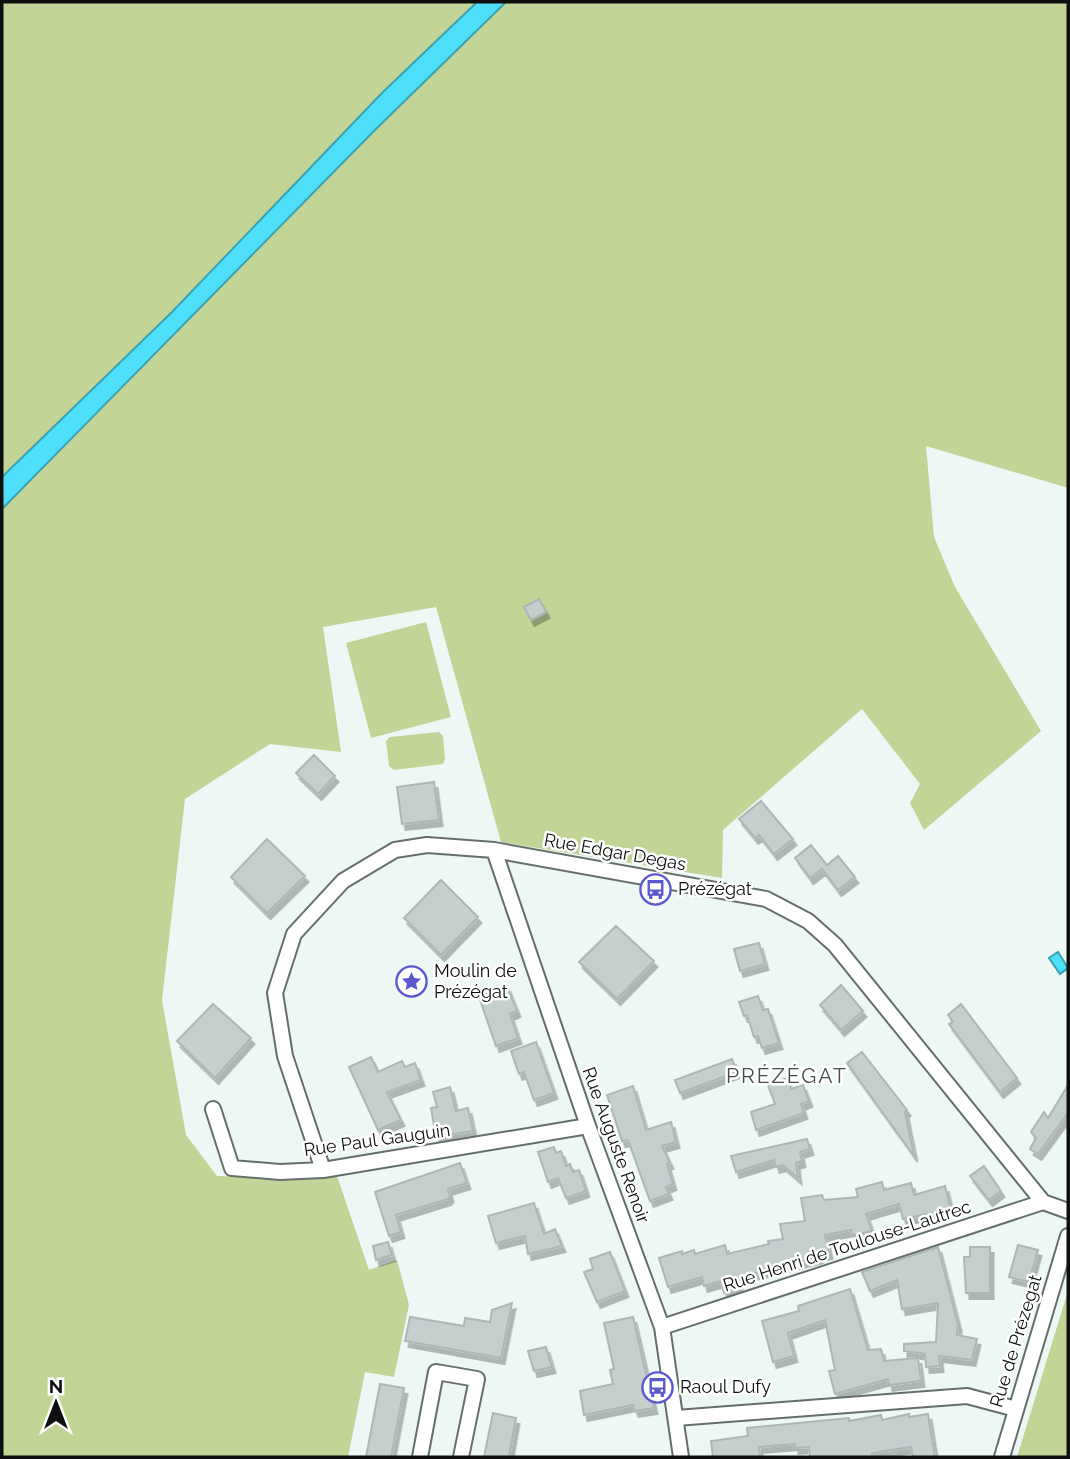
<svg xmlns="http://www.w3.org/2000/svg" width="1070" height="1459" viewBox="0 0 1070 1459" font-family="Raleway,sans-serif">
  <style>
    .green { fill: #c2d496 }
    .water { fill: #4ee0fa; stroke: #3aa2b3; stroke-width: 2 }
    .building { fill: #c4cfce; stroke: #acb7b6; stroke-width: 2; filter: url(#shadow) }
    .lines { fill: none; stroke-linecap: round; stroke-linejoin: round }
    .minor-casing { stroke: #656e6a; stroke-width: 18 }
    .minor { stroke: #fff; stroke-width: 14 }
    .labels { text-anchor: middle; stroke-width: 5; stroke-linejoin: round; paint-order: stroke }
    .street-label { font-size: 18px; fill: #0d100e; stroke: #fff }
    .poi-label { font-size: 18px; fill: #0d100e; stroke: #fff; text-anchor: start }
    .quarter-label { font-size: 21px; letter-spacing: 2px; fill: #444c48; stroke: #fff }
  </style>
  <defs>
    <filter id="shadow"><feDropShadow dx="3.5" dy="6" stdDeviation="0" flood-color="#0004"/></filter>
  </defs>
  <rect width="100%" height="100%" fill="#edf7f3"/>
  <path class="green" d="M 2,2 L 477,2 L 382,93 L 172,312 L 2,477 Z
    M 506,2 L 1068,2 L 1068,488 L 926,446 L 934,537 L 955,587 L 1041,731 L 924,830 L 910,803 L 920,784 L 862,709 L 723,830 L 722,878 L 501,842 L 436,607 L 323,627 L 341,752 L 270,744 L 185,799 L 162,1000 L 186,1135 L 217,1176 L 287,1178 L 337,1176 L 369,1270 L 397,1260 L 409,1305 L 394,1377 L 365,1372 L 348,1457 L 2,1457 L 2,509 L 374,131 Z
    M 426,622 L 451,717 L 371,738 L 346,643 Z
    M 439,732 L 443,736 L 445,759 L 443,764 L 394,770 L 389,766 L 386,741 L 390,737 Z
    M 1068,1291 L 1068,1457 L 1017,1457 Z"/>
  <path class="water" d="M 477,2 L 506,2 L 374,131 L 2,509 L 2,477 L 172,312 L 382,93 Z
    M 1058,952 L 1068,968 L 1060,974 L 1049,958 Z"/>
  <path class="building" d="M 539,599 L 546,612 L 531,620 L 524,607 Z
    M 314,755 L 335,776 L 318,794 L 296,773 Z
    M 434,782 L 439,820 L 402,824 L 397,787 Z
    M 761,801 L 793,839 L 774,854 L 759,835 L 755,838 L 739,819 Z
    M 267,839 L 305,876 L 267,913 L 231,877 Z
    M 811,845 L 827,865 L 838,856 L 855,877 L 838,890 L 822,869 L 810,878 L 795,858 Z
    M 441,880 L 478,917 L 441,955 L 404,918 Z
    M 616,926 L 654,961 L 617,999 L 579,962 Z
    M 759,943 L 765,964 L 740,971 L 734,949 Z
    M 841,985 L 863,1011 L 841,1030 L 820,1005 Z
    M 507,986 L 517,1011 L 510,1014 L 518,1038 L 496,1046 L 479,997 Z
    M 758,996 L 763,1010 L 768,1009 L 779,1043 L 762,1048 L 758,1036 L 754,1037 L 747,1015 L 744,1016 L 739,1002 Z
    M 213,1004 L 251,1038 L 215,1078 L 177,1041 Z
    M 961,1004 L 1017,1078 L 1000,1092 L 949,1024 L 953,1022 L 948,1015 Z
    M 536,1042 L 554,1093 L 534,1100 L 524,1072 L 519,1074 L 511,1051 Z
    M 862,1052 L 907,1110 L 905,1112 L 914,1156 L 847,1063 Z
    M 371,1057 L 378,1072 L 402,1061 L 405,1067 L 415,1063 L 421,1080 L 387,1092 L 401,1120 L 378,1130 L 349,1067 Z
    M 732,1059 L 737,1072 L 680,1093 L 675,1080 Z
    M 787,1078 L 791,1089 L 803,1085 L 809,1101 L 801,1104 L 804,1113 L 756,1130 L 751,1112 L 775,1104 L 768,1085 Z
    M 1068,1085 L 1068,1113 L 1038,1154 L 1030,1149 L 1036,1138 L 1031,1132 L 1044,1112 L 1048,1118 Z
    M 633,1086 L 646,1130 L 671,1122 L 676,1142 L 662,1146 L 670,1163 L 667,1164 L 673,1184 L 666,1187 L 669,1194 L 650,1201 L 628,1140 L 622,1141 L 607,1095 Z
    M 450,1087 L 456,1111 L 468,1108 L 473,1131 L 436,1137 L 431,1108 L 437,1107 L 433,1092 Z
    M 807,1139 L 810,1149 L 800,1152 L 802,1161 L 796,1163 L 798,1178 L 783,1165 L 776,1167 L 774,1160 L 736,1172 L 731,1156 Z
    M 554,1147 L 556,1153 L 561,1151 L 566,1166 L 570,1164 L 573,1172 L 579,1170 L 586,1191 L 566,1198 L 558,1178 L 548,1182 L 538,1152 Z
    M 460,1163 L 467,1183 L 448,1189 L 450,1196 L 448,1199 L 396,1215 L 401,1232 L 389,1236 L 375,1192 Z
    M 984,1166 L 1001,1191 L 989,1200 L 970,1176 Z
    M 882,1182 L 884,1190 L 911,1183 L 914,1195 L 945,1186 L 951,1209 L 903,1219 L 899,1204 L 866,1214 L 872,1231 L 852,1235 L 851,1230 L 825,1235 L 829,1253 L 820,1255 L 820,1257 L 737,1278 L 740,1288 L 724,1293 L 721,1281 L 704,1286 L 702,1277 L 668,1287 L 659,1258 L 682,1251 L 682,1254 L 694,1250 L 695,1254 L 725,1245 L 727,1254 L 769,1244 L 768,1241 L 783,1239 L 780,1224 L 805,1221 L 801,1198 L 822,1195 L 824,1200 L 858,1197 L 856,1189 Z
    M 534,1203 L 544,1234 L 555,1229 L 562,1246 L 528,1254 L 525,1236 L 496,1243 L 488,1216 Z
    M 388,1242 L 392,1255 L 376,1260 L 373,1246 Z
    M 1018,1245 L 1038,1250 L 1029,1282 L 1009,1277 Z
    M 938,1247 L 958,1325 L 957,1335 L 977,1339 L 972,1360 L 939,1356 L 940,1366 L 926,1367 L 925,1354 L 904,1351 L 904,1344 L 936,1342 L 938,1303 L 902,1309 L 897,1280 L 870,1291 L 862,1272 Z
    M 970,1247 L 990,1247 L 990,1293 L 966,1293 L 964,1257 L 970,1257 Z
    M 610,1252 L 625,1291 L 597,1302 L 584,1272 L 593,1269 L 590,1259 Z
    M 850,1289 L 868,1350 L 881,1349 L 884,1361 L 918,1358 L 921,1381 L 889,1385 L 888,1379 L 835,1394 L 829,1371 L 835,1370 L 825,1320 L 788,1333 L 794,1356 L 773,1362 L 762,1321 L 799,1311 L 798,1306 Z
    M 512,1303 L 501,1358 L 405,1341 L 410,1317 L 464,1326 L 465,1318 L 490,1322 L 492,1310 Z
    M 633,1317 L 654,1408 L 635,1411 L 633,1405 L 584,1415 L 580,1391 L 613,1384 L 610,1370 L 614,1369 L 604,1323 Z
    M 546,1347 L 552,1367 L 534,1371 L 528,1351 Z
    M 380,1384 L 404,1388 L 391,1457 L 366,1457 Z
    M 493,1413 L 516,1418 L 509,1457 L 484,1457 Z
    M 909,1414 L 909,1417 L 928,1414 L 935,1457 L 913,1457 L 911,1447 L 872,1453 L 873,1457 L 810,1457 L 809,1447 L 795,1448 L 795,1444 L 759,1447 L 760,1457 L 713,1457 L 711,1441 L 748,1436 L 747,1428 L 849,1418 L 849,1421 L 881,1415 L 882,1420 Z"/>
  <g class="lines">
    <defs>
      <path id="minor" d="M 494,850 L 588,1126 L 662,1327 L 681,1457
        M 213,1109 L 232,1168 L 280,1172 L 323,1170 L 588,1126
        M 323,1170 L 285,1056 L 275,993 L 294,934 L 343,881 L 395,850 L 427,845 L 494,850 L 766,899 L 808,921 L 835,945 L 1043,1202 L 1068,1211
        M 662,1327 L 1043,1202
        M 676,1418 L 967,1396 L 1016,1409
        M 420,1457 L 436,1372 L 477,1379 L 461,1457
        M 1002,1457 L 1068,1236"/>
    </defs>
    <use href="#minor" class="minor-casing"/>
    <use href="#minor" class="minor"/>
  </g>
  <defs>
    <symbol id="bus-ring" viewBox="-11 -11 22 22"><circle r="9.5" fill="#fff" stroke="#5c58d0" stroke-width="1.5"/><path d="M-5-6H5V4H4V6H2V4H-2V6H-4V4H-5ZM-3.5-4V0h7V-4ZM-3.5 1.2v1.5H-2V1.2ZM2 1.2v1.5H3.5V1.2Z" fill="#5c58d0"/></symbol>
    <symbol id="sight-ring" viewBox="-11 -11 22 22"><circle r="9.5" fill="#fff" stroke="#5c58d0" stroke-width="1.5"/><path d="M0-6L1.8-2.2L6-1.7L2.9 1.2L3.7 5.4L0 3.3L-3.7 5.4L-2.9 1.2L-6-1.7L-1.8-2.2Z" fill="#5c58d0"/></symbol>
  </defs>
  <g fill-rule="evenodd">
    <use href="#bus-ring" x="638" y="872" width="35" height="35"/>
    <use href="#sight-ring" x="394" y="964" width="35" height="35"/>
    <use href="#bus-ring" x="640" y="1370" width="35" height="35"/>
  </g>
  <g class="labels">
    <g class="street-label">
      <text transform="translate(615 852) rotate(10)" y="6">Rue Edgar Degas</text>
      <text transform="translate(377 1140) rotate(-8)" y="6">Rue Paul Gauguin</text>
      <text transform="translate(616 1145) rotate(70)" y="6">Rue Auguste Renoir</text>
      <text transform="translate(847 1246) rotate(-18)" y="6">Rue Henri de Toulouse-Lautrec</text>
      <text transform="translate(1016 1341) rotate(-73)" y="6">Rue de Prézegat</text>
    </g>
    <g class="poi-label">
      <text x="678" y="895">Prézégat</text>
      <text x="434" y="977">Moulin de<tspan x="434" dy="21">Prézégat</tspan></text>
      <text x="680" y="1393">Raoul Dufy</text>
    </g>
    <g class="quarter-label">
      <text x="787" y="1083">PRÉZÉGAT</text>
    </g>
  </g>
  <rect width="1070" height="1459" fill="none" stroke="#0d100e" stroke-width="7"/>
  <g transform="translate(56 1403)" stroke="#ffffff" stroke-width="5" paint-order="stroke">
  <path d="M0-5L12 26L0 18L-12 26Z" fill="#0d100e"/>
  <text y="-10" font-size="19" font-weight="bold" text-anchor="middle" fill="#0d100e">N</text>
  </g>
</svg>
